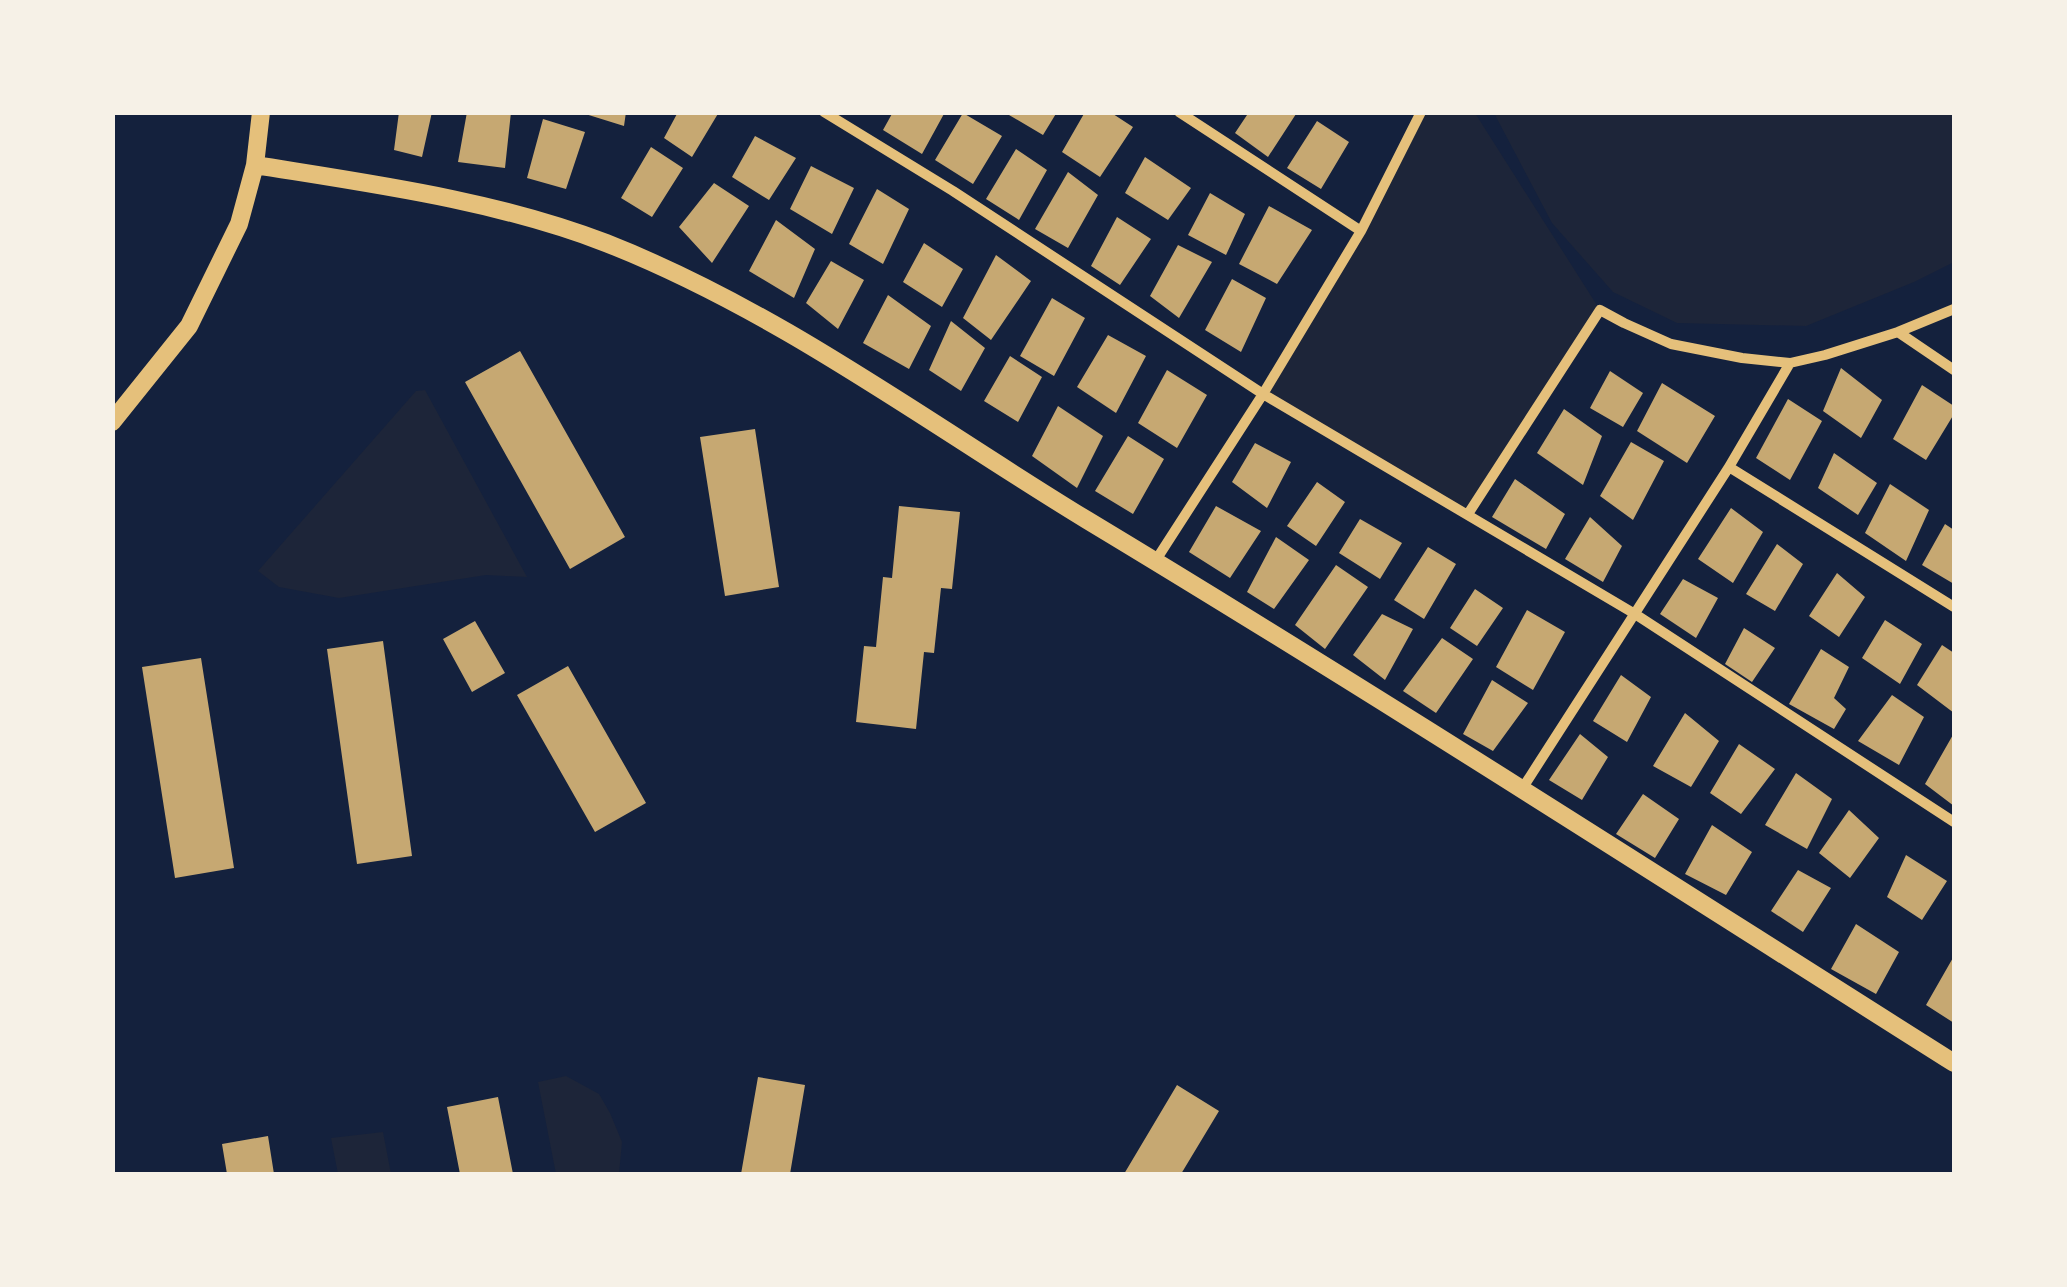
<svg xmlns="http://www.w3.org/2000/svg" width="2067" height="1287" viewBox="0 0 2067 1287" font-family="Manrope,sans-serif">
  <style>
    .green { fill: #1d2539 }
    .building { fill: #c6a872 }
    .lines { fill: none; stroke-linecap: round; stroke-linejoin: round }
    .minor { stroke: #e5c07b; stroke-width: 10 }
    .tertiary { stroke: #e5c07b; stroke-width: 18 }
  </style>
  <rect width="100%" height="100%" fill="#14213d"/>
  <path class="green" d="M 1420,113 L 1475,113 L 1600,310 L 1468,514 L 1263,394 Z
    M 1494,113 L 1954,113 L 1954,262 L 1914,282 L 1806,326 L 1677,323 L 1613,292 L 1552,223 Z
    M 425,390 L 527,577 L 486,575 L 339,598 L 279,587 L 258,571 L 416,391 Z
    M 566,1076 L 599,1094 L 610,1113 L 622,1142 L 619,1174 L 556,1174 L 538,1082 Z
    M 383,1132 L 391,1174 L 338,1174 L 331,1138 Z"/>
  <path class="building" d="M 399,112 L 432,112 L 422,157 L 394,150 Z
    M 467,112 L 511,112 L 505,168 L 458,162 Z
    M 579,112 L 626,112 L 624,126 Z
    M 678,112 L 719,112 L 692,157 L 664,138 Z
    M 893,112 L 945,112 L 922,154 L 883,130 Z
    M 1010,112 L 1057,112 L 1043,135 L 1009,115 Z
    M 1085,112 L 1110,112 L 1133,127 L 1100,177 L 1062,152 Z
    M 1249,112 L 1296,114 L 1268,157 L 1235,133 Z
    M 963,113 L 1002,136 L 973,184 L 935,160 Z
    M 543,119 L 585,132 L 566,189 L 527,178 Z
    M 1317,121 L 1349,142 L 1321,189 L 1287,168 Z
    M 755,136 L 796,158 L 769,200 L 732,177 Z
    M 651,147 L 683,168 L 652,217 L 621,198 Z
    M 1016,149 L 1047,170 L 1019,220 L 986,199 Z
    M 1145,157 L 1191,188 L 1168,220 L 1125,193 Z
    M 811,166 L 854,188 L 832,234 L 790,209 Z
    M 1068,172 L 1098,195 L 1068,248 L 1035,229 Z
    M 714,183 L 749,206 L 712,263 L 679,227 Z
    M 877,189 L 909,209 L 883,264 L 849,244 Z
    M 1210,193 L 1245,214 L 1226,255 L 1188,235 Z
    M 1269,206 L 1312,230 L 1277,284 L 1239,264 Z
    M 1117,217 L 1151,239 L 1120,285 L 1091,266 Z
    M 776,220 L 815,249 L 794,298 L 749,271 Z
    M 924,243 L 963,269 L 942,307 L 903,282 Z
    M 1178,245 L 1212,262 L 1179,318 L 1150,296 Z
    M 996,255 L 1031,281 L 991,340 L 963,318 Z
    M 831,261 L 864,280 L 838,329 L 806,303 Z
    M 1232,279 L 1266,298 L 1241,352 L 1205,330 Z
    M 888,295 L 931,326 L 909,369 L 863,343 Z
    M 1052,298 L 1085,318 L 1054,376 L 1020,356 Z
    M 951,321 L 985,348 L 961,391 L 929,370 Z
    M 1108,335 L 1146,356 L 1116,413 L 1077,387 Z
    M 520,351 L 625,537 L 570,569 L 465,382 Z
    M 1010,356 L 1042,377 L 1018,422 L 984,401 Z
    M 1841,368 L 1882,400 L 1861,438 L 1823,411 Z
    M 1167,370 L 1207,395 L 1177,448 L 1138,423 Z
    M 1610,371 L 1643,393 L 1623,427 L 1590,408 Z
    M 1662,383 L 1715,416 L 1687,463 L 1637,431 Z
    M 1922,385 L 1954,406 L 1954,414 L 1926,460 L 1893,439 Z
    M 1788,399 L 1822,421 L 1790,480 L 1756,458 Z
    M 1058,406 L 1103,436 L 1077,488 L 1032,456 Z
    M 1564,409 L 1602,436 L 1583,485 L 1537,453 Z
    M 755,429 L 779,587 L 725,596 L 700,437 Z
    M 1128,436 L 1164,459 L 1133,514 L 1095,491 Z
    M 1631,442 L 1664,461 L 1633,520 L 1600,496 Z
    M 1255,443 L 1291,462 L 1267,508 L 1232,482 Z
    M 1834,453 L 1877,483 L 1858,515 L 1818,488 Z
    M 1515,479 L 1565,514 L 1546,549 L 1492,517 Z
    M 1317,482 L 1345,502 L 1316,546 L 1287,526 Z
    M 1890,484 L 1929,510 L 1906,561 L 1865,533 Z
    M 899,506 L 960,512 L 952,589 L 941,588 L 934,653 L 924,652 L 916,729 L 856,722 L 864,646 L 876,647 L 883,577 L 892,578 Z
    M 1216,506 L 1261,531 L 1230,578 L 1189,552 Z
    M 1731,508 L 1763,532 L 1733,583 L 1698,559 Z
    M 1590,517 L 1622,546 L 1603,582 L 1565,559 Z
    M 1360,519 L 1402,543 L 1380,579 L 1339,553 Z
    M 1945,524 L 1954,530 L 1954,584 L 1922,565 Z
    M 1276,537 L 1309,560 L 1274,609 L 1247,592 Z
    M 1777,544 L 1803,564 L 1775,611 L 1746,594 Z
    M 1428,547 L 1456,564 L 1424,619 L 1394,600 Z
    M 1336,565 L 1368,587 L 1325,649 L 1295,625 Z
    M 1837,573 L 1865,597 L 1839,637 L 1809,616 Z
    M 1683,579 L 1718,598 L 1696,638 L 1660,614 Z
    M 1475,589 L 1503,608 L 1477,646 L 1450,628 Z
    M 1527,610 L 1565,632 L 1533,690 L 1496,667 Z
    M 1382,614 L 1413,629 L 1385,680 L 1353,655 Z
    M 1885,620 L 1922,644 L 1900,684 L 1862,658 Z
    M 475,621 L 505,673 L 472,692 L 443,639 Z
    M 1744,628 L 1775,648 L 1752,682 L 1725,664 Z
    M 1442,638 L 1473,659 L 1436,713 L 1403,691 Z
    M 383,641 L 412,856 L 357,864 L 327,649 Z
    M 1942,645 L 1954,653 L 1954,713 L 1917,685 Z
    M 1821,649 L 1849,667 L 1834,698 L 1846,709 L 1834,729 L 1789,704 Z
    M 201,658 L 234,868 L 175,878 L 142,667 Z
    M 568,666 L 646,803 L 595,832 L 517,695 Z
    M 1621,675 L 1651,697 L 1627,742 L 1593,721 Z
    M 1492,680 L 1528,703 L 1493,751 L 1463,734 Z
    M 1892,695 L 1924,717 L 1899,765 L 1858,741 Z
    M 1685,713 L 1719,741 L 1691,787 L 1653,766 Z
    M 1954,733 L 1954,806 L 1925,784 Z
    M 1580,734 L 1608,757 L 1582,800 L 1549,780 Z
    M 1739,744 L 1775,769 L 1741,814 L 1710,793 Z
    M 1796,773 L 1832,799 L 1807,849 L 1765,825 Z
    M 1643,794 L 1679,819 L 1655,858 L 1616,834 Z
    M 1849,810 L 1879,838 L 1850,878 L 1819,853 Z
    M 1712,825 L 1752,852 L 1726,895 L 1685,874 Z
    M 1906,855 L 1947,881 L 1922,920 L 1887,897 Z
    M 1798,870 L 1831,888 L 1803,932 L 1771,911 Z
    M 1856,924 L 1899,952 L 1876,994 L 1831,969 Z
    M 1954,956 L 1954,1023 L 1926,1005 Z
    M 758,1077 L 805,1085 L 790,1174 L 741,1174 Z
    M 1177,1085 L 1219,1111 L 1181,1174 L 1124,1174 Z
    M 498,1097 L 513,1174 L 460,1174 L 447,1107 Z
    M 268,1136 L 274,1174 L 227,1174 L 222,1144 Z"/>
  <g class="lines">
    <path class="minor" d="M 824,112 L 953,191 L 1263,394 L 1635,614 L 1954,822
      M 1179,112 L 1361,231
      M 1898,332 L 1954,370
      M 1729,467 L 1954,607
      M 1468,514 L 1600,310 L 1624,323 L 1671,344 L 1742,358 L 1790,363 L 1825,355 L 1898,332 L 1954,309
      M 1156,560 L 1263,394 L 1361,231 L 1421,112
      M 1522,789 L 1729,467 L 1790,363"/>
    <path class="tertiary" d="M 255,165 C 373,184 494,200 606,243 C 779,311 929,424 1087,520 C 1379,696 1666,881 1954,1063
      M 112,422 L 189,326 L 239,224 L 255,165 L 261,112"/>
  </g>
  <rect width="2067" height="1287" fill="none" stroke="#f6f1e7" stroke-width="230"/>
</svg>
